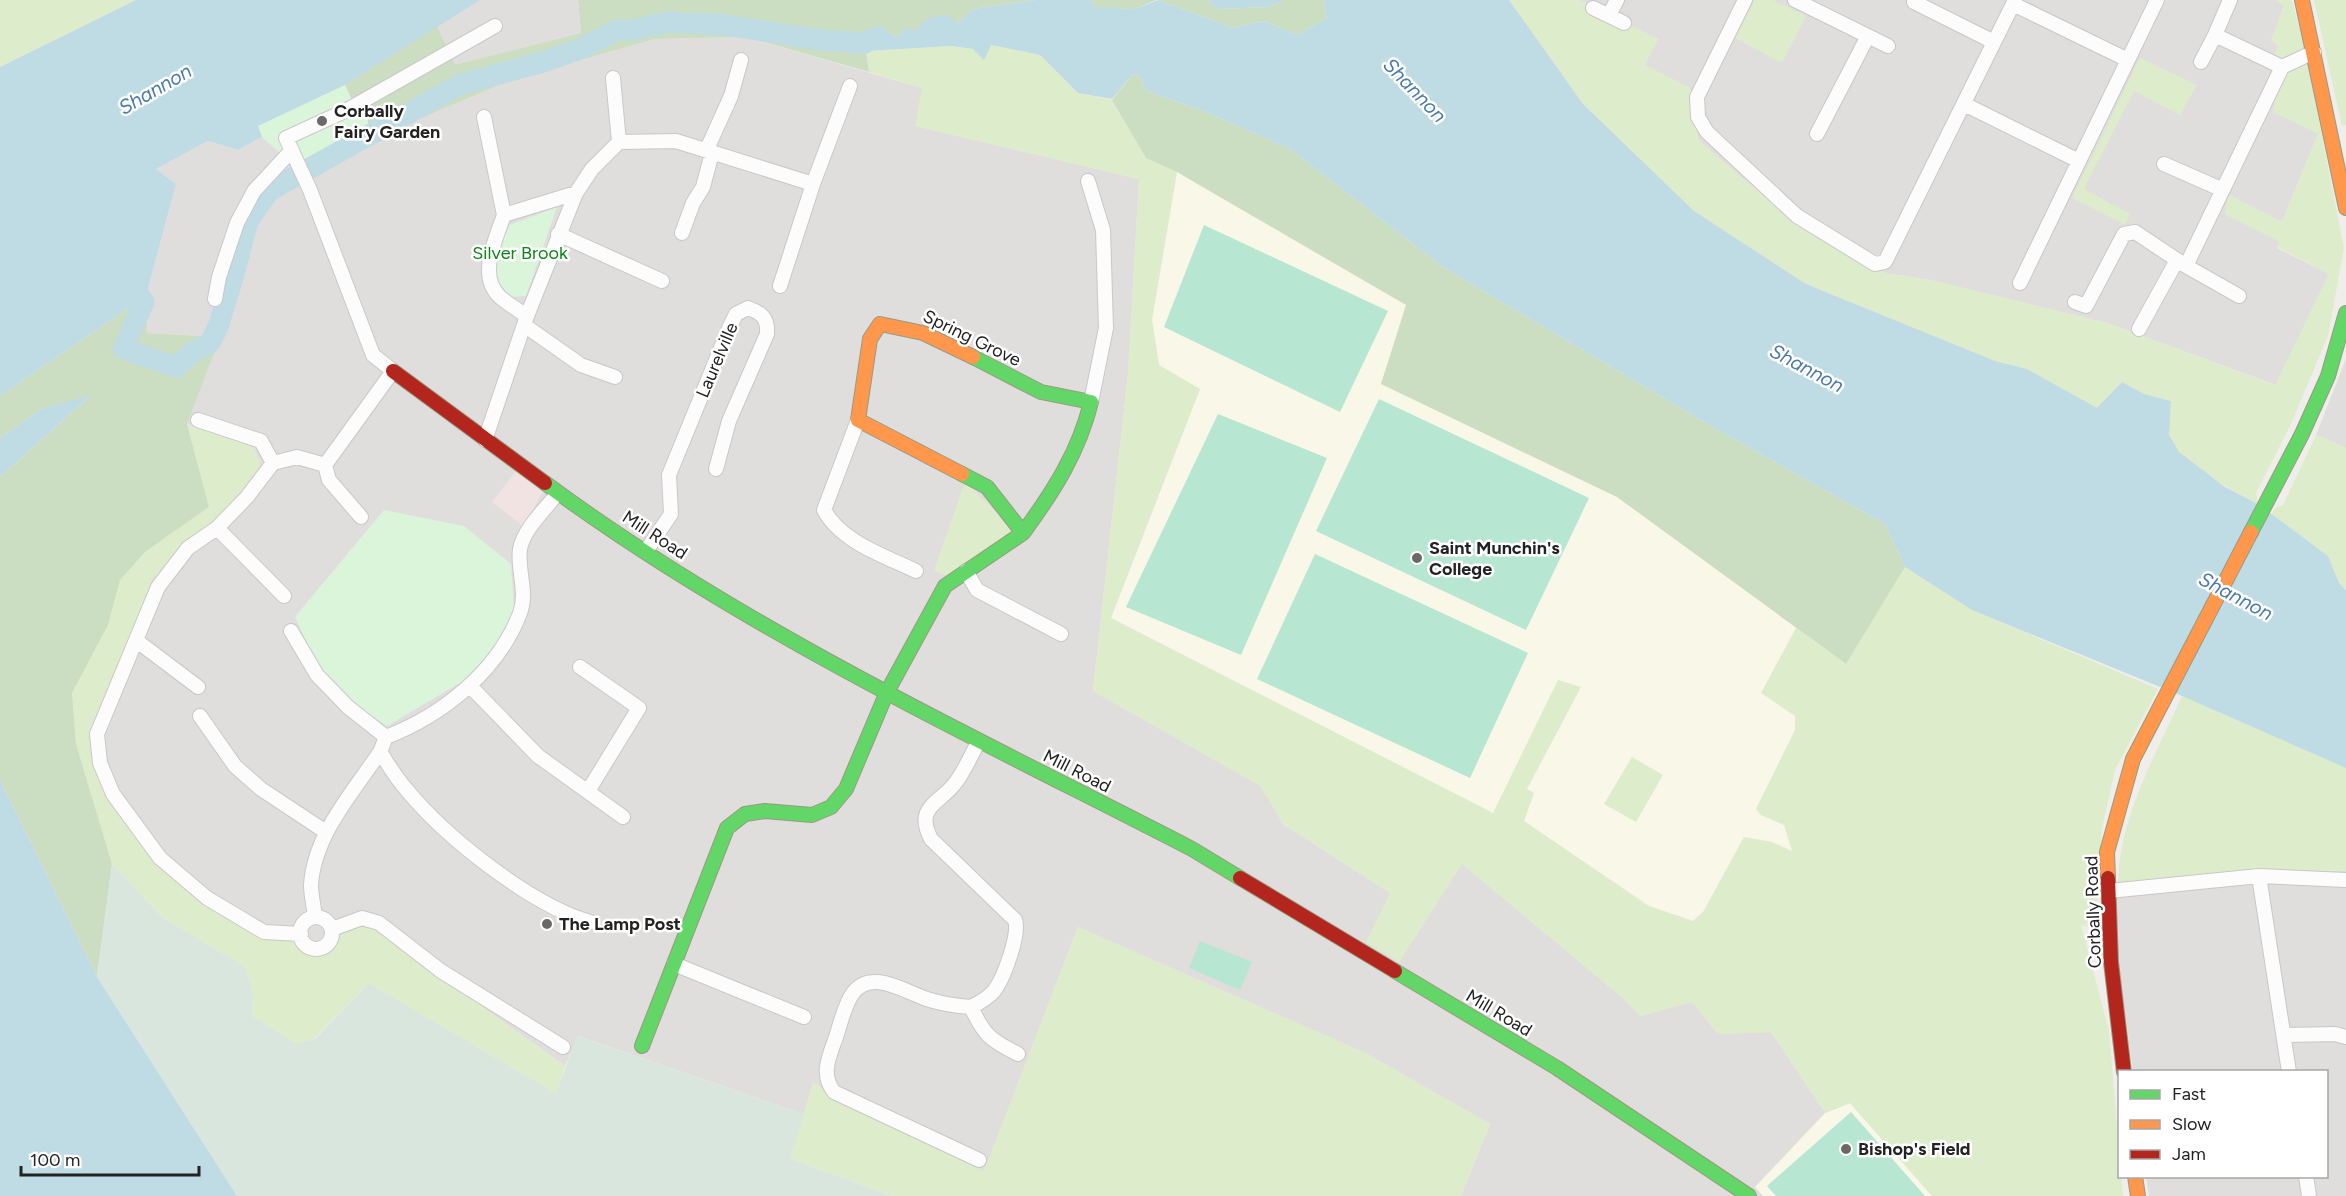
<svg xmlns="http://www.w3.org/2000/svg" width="2346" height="1196" viewBox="0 0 2346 1196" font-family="Figtree,sans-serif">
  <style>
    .residential { fill: #dfdedc }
    .commercial { fill: #f1e3e1 }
    .education { fill: #f8f7e8 }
    .grass { fill: #ddeccb }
    .forest { fill: #cbdec1 }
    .wetland { fill: #d9e6de }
    .park { fill: #daf5da }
    .pitch { fill: #b7e6d2 }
    .water { fill: #bfdbe3 }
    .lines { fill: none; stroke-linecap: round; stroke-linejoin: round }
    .river { stroke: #bfdbe3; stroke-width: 21 }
    .street-casing { stroke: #c9c8c7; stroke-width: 16 }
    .fast-casing { stroke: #999a82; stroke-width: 16 }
    .slow-casing { stroke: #999a82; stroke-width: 16 }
    .jam-casing { stroke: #999a82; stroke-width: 16 }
    .street { stroke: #fdfcfc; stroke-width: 14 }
    .fast { stroke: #63d668; stroke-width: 14 }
    .slow { stroke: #ff974d; stroke-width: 14 }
    .jam { stroke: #b3261e; stroke-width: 14 }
    .poi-dot { fill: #6a6968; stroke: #fff; stroke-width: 2 }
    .labels { text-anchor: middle; stroke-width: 5; stroke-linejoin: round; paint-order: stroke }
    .poi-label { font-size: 18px; font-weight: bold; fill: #222; stroke: #fff; text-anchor: start }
    .park-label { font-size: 18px; fill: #0c8416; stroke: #fff }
    .street-label { font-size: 18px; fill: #222; stroke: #fff }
    .water-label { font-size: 20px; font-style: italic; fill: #4a7aab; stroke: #fff }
  </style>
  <rect width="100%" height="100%" fill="#f0eeeb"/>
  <path class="residential" d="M 480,0 L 578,0 L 581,33 L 455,66 L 437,26 Z
    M 1579,0 L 2276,0 L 2284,6 L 2271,41 L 2278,45 L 2318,134 L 2282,222 L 2229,195 L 2280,242 L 2277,248 L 2329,274 L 2276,385 L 2107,323 L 1930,280 L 1885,273 L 1833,247 L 1789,218 L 1698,140 L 1690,88 L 1644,65 L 1658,39 Z
    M 746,37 L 922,88 L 916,126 L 1139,179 L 1128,374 L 1093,691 L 1261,786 L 1283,824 L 1390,893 L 1399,962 L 1462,863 L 1625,1000 L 1640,1016 L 1692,1002 L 1718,1034 L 1771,1032 L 1825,1112 L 1850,1103 L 1932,1196 L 1461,1196 L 1490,1124 L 1365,1053 L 1078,927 L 984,1172 L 832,1096 L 813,1083 L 804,1114 L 578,1036 L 565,1066 L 368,925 L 340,935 L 329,950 L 310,956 L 295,941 L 261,940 L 163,870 L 107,795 L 89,732 L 132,637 L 172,558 L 201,530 L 224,514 L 244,442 L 187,424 L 219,337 L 147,333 L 146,296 L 176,184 L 156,169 L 208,141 L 238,150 L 262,137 L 289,160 L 297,184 L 375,138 L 511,80 L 655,39 Z
    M 2346,359 L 2346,448 L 2316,435 Z
    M 2262,869 L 2346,871 L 2346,1196 L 2149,1196 L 2146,1177 L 2326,1176 L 2326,1072 L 2133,1071 L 2113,922 L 2118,883 Z"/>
  <path class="commercial" d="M 516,471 L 543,491 L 524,527 L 492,502 Z"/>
  <path class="education" d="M 1177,172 L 1407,305 L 1381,384 L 1617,497 L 1846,664 L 1823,885 L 1625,1000 L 1493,813 L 1111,618 L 1200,389 L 1159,365 L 1152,320 Z
    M 1850,1103 L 1932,1196 L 1763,1196 L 1755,1187 L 1825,1113 Z"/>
  <path class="grass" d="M 0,0 L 136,0 L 0,67 Z
    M 1509,0 L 1579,0 L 1658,39 L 1645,65 L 1690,88 L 1698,140 L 1789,218 L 1833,247 L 1885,273 L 1930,280 L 2107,323 L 2275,385 L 2329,274 L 2277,247 L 2280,242 L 2224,214 L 2229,195 L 2282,222 L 2318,134 L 2273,112 L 2280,65 L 2273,60 L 2278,45 L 2271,41 L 2284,6 L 2276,0 L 2292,0 L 2305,50 L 2344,248 L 2328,336 L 2290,426 L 2256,493 L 2258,504 C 2236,492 2173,460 2169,434 C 2168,424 2170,411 2171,401 L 2144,394 L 2122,382 L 2097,409 L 2027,369 L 1995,361 L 1806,284 L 1694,211 L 1583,104 Z
    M 1754,0 L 1773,0 L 1806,16 L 1782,63 L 1735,38 Z
    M 2314,0 L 2346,0 L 2346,125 L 2342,126 Z
    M 990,45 L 1040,55 L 1078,93 L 1112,100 L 1146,158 L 1177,172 L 1152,320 L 1159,365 L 1200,389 L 1111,618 L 1493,813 L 1558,680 L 1581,687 L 1527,789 L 1534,793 L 1524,821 L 1649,906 L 1693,921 L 1703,912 L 1744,837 L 1772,842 L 1792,851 L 1784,825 L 1761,815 L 1756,809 L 1795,730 L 1795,716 L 1761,693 L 1796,628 L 1846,664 L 1905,567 L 1972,610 L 2158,689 L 2115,770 L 2102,829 L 2096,929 L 2081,925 L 2109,1031 L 2123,1196 L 1932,1196 L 1850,1103 L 1825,1113 L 1771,1032 L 1718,1034 L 1692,1002 L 1640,1016 L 1625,1000 L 1462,864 L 1399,962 L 1366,942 L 1390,893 L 1283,824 L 1260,786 L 1093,691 L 1128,374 L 1139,179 L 915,126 L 922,88 L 869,72 L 866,51 L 952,46 L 973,49 Z
    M 2140,58 L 2197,85 L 2180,115 L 2134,91 L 2084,189 L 2130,214 L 2125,225 L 2072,198 Z
    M 187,424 L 253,447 L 260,461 L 258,472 L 232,506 L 201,530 L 173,558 L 132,637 L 89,732 L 107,795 L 163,870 L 261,940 L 295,941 L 310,956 L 329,950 L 339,935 L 368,925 L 565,1066 L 557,1095 L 369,983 L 314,1039 L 295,1043 L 252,1016 L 253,993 L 245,967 L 162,917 L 112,864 L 76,744 L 72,693 L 108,625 L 120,580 L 145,552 L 209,507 Z
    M 2316,435 L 2346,448 L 2346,590 L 2339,583 L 2328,556 L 2271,515 L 2275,508 L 2283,505 Z
    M 965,482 L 1009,524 L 1013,533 L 948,577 L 934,570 Z
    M 2182,696 L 2346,768 L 2346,871 L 2262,869 L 2118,883 C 2119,818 2156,754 2182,696 Z
    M 1632,757 L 1663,775 L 1636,822 L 1604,804 Z
    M 1078,927 L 1366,1053 L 1490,1124 L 1461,1196 L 892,1196 L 790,1159 L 813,1082 L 832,1096 L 984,1171 Z"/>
  <path class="forest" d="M 578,0 L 1036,0 L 973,9 L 957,23 L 900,36 L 891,35 L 865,43 L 869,72 L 746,37 L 655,39 L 511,80 L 375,138 L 297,184 L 289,160 L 356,110 L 345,85 L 437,26 L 455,65 L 581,33 Z
    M 1091,0 L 1156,0 L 1135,9 L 1095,8 Z
    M 1158,0 L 1208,0 L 1216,9 L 1268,7 L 1285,0 L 1323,0 L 1327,18 L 1297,35 L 1264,21 L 1233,28 Z
    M 1133,74 L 1141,78 L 1145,90 L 1211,114 L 1290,149 L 1443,267 L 1704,422 L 1885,524 L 1905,567 L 1846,664 L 1617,497 L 1381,384 L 1406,305 L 1177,172 L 1146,158 L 1112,100 Z
    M 146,296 L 147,333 L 220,337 L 187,424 L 209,507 L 145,552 L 120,580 L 108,625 L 72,693 L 76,744 L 112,864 L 97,977 L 0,780 L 0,477 L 90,396 L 41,409 L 0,438 L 0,396 Z"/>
  <path class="wetland" d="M 112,864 L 162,917 L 245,967 L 253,993 L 252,1016 L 295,1043 L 315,1039 L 369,983 L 556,1094 L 577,1036 L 804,1114 L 790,1159 L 892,1196 L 237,1196 L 97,977 Z"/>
  <path class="park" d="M 345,85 L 353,102 L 280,135 L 289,160 L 262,137 L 257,126 Z
    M 366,108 L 369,131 L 300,168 L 293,141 Z
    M 557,207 L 526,296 L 510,297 L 495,276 L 499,246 L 510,225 Z
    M 384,510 L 464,526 L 511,564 L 514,611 L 494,648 L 465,680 L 387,726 L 345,698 L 317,664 L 295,617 Z"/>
  <path class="pitch" d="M 1204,225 L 1388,311 L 1340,412 L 1164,327 Z
    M 1379,399 L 1589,498 L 1526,630 L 1316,531 Z
    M 1218,414 L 1327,458 L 1241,655 L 1126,607 Z
    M 1315,554 L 1528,653 L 1470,778 L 1257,679 Z
    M 1200,941 L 1252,962 L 1240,990 L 1189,968 Z
    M 1851,1112 L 1925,1196 L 1776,1196 L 1767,1186 Z"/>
  <path class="water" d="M 136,0 L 480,0 L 345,85 L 258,126 L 262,137 L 238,150 L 208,141 L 156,169 L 176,184 L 146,296 L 0,396 L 0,67 Z
    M 1036,0 L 1091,0 L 1095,7 L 1135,9 L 1158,0 L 1233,28 L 1264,21 L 1297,35 L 1327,18 L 1323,0 L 1509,0 L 1583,104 L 1694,211 L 1806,284 L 1995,361 L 2027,369 L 2097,408 L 2122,382 L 2144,394 L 2171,401 L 2169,435 L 2179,452 L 2225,487 L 2258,504 L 2328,556 L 2339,583 L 2346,590 L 2346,768 L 2182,696 L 1972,610 L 1905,567 L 1885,524 L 1704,422 L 1443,267 L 1290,149 L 1211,114 L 1145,90 L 1141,78 L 1133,74 L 1112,99 L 1078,93 L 1040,55 L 991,45 L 984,60 L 973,49 L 952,46 L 866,51 L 866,30 L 881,25 L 891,35 L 900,36 L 905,28 L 914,31 L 928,18 L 948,15 L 957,23 L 973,9 Z
    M 1208,0 L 1285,0 L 1268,7 L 1216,9 Z
    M 91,395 L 0,477 L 0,438 L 41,409 Z
    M 0,780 L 97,977 L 237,1196 L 0,1196 Z"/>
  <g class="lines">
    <path class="river" d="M 125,276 L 144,302 L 123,349 L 177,367 L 190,354 L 210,343 L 218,327 L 233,278 L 248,221 L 269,191 L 459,85 L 543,62 L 580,49 L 618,30 L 632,30 L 668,22 L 725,25 L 820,40 L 865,43"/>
    <defs>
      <path id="street" d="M 1745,0 L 1697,97 L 1698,117 L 1707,132 L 1797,216 L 1875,264 L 1885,262 L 2015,0
        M 1795,0 L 1888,46
        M 1915,0 L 1914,2 L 1994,42
        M 2230,0 L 2215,35 L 2282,67
        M 2013,4 L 2128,60
        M 1593,8 L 1624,23
        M 1609,15 L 1617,0
        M 2201,62 L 2215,35
        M 613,78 L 619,142
        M 1964,104 L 2079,161
        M 484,117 L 504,215
        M 1817,134 L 1868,36
        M 707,149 L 731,96 L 741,60
        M 2164,164 L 2223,190
        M 1088,181 L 1103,230 L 1106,328 L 1091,402
        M 682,233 L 693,203 L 703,187 L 712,153
        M 558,234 L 662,281
        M 2020,283 L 2157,0
        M 780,286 L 813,184
        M 2239,296 L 2186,266 L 2282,67 L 2314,52
        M 215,299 L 219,277 L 237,223 L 254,191 L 292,150
        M 2075,302 L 2086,306 L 2124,234 L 2135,232 L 2186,266
        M 527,316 C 518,310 508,304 500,297 C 477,276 496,239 504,215 L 576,193
        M 524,325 L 581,365 L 615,377
        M 2139,329 L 2177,260
        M 198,420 L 261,441 L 273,463
        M 858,420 L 824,510 C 841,542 885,556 916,571
        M 485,440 L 527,316 L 576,193 L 592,169 L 619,142 L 676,141 L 813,184 L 850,86
        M 325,465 L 329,480 L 361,517
        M 217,528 L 284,596
        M 646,551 L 671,514 L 669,475 L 730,326 L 736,314 L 748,308 C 762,313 768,318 767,334 L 729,421 L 716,469
        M 966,571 L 977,590 L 1061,634
        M 291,631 L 317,675 L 348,707 L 386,737 L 380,752 C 353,792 314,835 311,885 C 311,895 314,907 315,917
        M 137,641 L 198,687
        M 580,667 L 639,708 L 588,791
        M 471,687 L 538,756 L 623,817
        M 200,716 L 235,766 L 261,789 L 326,832
        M 386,737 C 443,715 498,671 520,613 C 528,592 517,570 520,549 C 523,530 546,508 558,493
        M 380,752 C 388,764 396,778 406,789 C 445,837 531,905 590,922
        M 2259,876 L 2289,1072
        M 2109,891 L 2259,876 L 2346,880
        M300 933a16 16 0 1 1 32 0a16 16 0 1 1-32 0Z
        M 332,929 L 362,918 L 379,923 L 441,971 L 563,1047
        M 301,934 L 264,932 L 207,898 L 160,858 L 113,794 L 100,763 L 97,734 L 158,587 L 188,548 L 217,528 L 247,497 L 273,463 L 297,457 L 325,465 L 393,371 L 373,355 L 310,190 L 286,138 L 347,110 L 495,26
        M 674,964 L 804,1017
        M 971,1007 C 984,1035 990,1040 1018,1054
        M 2284,1035 L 2335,1034 L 2346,1037
        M 979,1160 L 834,1092 C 821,1075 828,1059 835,1040 C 840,1026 844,1005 853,993 C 872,967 908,994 930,1000 C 943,1004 957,1006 971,1007 C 979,1003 988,998 994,991 C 1004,978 1020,934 1015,920 L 931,839 C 914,806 940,804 956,782 C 965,770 971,755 979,741
        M 2306,1176 L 2309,1196"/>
      <path id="fast" d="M 973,357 L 1041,392 L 1091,402 C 1079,452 1053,492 1023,533
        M 545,483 C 744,630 973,736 1192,849 L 1240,878
        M 2251,532 L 2302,434 L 2328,376 L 2346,313
        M 1395,971 L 1557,1068 L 1749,1196
        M 642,1046 L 727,828 L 745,814 L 765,811 L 812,815 L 831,807 L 846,789 L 887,692 L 945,586 L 1023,533 L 987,487 L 962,474"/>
      <path id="slow" d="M 2302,0 L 2346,208
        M 962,474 L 858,420 L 870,339 L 880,324 L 923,333 L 973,357
        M 2108,878 L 2107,852 L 2133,759 L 2251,532
        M 2135,1176 L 2138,1196"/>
      <path id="jam" d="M 393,371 L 545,483
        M 1240,878 L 1395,971
        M 2108,878 L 2111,962 L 2124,1072"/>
    </defs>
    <use href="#street" class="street-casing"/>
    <use href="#fast" class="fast-casing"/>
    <use href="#slow" class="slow-casing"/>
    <use href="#jam" class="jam-casing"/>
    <use href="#street" class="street"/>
    <use href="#fast" class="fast"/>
    <use href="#slow" class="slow"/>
    <use href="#jam" class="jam"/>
  </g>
  <g class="poi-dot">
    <circle cx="322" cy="121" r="6"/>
    <circle cx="1417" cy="558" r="6"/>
    <circle cx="547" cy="924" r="6"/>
    <circle cx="1846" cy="1149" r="6"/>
  </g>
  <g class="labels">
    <g class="poi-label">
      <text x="334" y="117">Corbally<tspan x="334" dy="21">Fairy Garden</tspan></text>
      <text x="1429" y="554">Saint Munchin's<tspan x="1429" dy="21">College</tspan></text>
      <text x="559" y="930">The Lamp Post</text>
      <text x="1858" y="1155">Bishop's Field</text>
    </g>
    <g class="park-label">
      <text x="520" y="259">Silver Brook</text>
    </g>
    <g class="street-label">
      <text transform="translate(972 338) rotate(26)" y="6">Spring Grove</text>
      <text transform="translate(717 360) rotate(-67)" y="6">Laurelville</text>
      <text transform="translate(655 535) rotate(33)" y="6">Mill Road</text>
      <text transform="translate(1077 771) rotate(27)" y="6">Mill Road</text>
      <text transform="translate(2093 912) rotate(-92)" y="6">Corbally Road</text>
      <text transform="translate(1499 1013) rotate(31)" y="6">Mill Road</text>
    </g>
    <g class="water-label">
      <text transform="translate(155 89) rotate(-30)" y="7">Shannon</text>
      <text transform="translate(1415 90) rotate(46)" y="7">Shannon</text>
      <text transform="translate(1807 368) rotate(28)" y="7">Shannon</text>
      <text transform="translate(2236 596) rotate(28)" y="7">Shannon</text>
    </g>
  </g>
  <rect x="2118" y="1070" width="210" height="108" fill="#ffffff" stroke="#a7a7a7" stroke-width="1.5"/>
  <rect x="2130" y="1090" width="30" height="9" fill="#63d668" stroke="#a7a7a7" stroke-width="1.5"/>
  <text x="2172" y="1100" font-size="18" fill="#222222">Fast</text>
  <rect x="2130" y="1120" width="30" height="9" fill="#ff974d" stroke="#a7a7a7" stroke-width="1.5"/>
  <text x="2172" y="1130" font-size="18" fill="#222222">Slow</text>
  <rect x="2130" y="1150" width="30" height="9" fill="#b3261e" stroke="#a7a7a7" stroke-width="1.5"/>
  <text x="2172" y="1160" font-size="18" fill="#222222">Jam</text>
  <path d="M21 1166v9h178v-9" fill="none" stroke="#222222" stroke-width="3"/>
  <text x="30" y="1166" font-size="18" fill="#222222" stroke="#ffffff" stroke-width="4.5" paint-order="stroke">100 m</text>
</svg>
